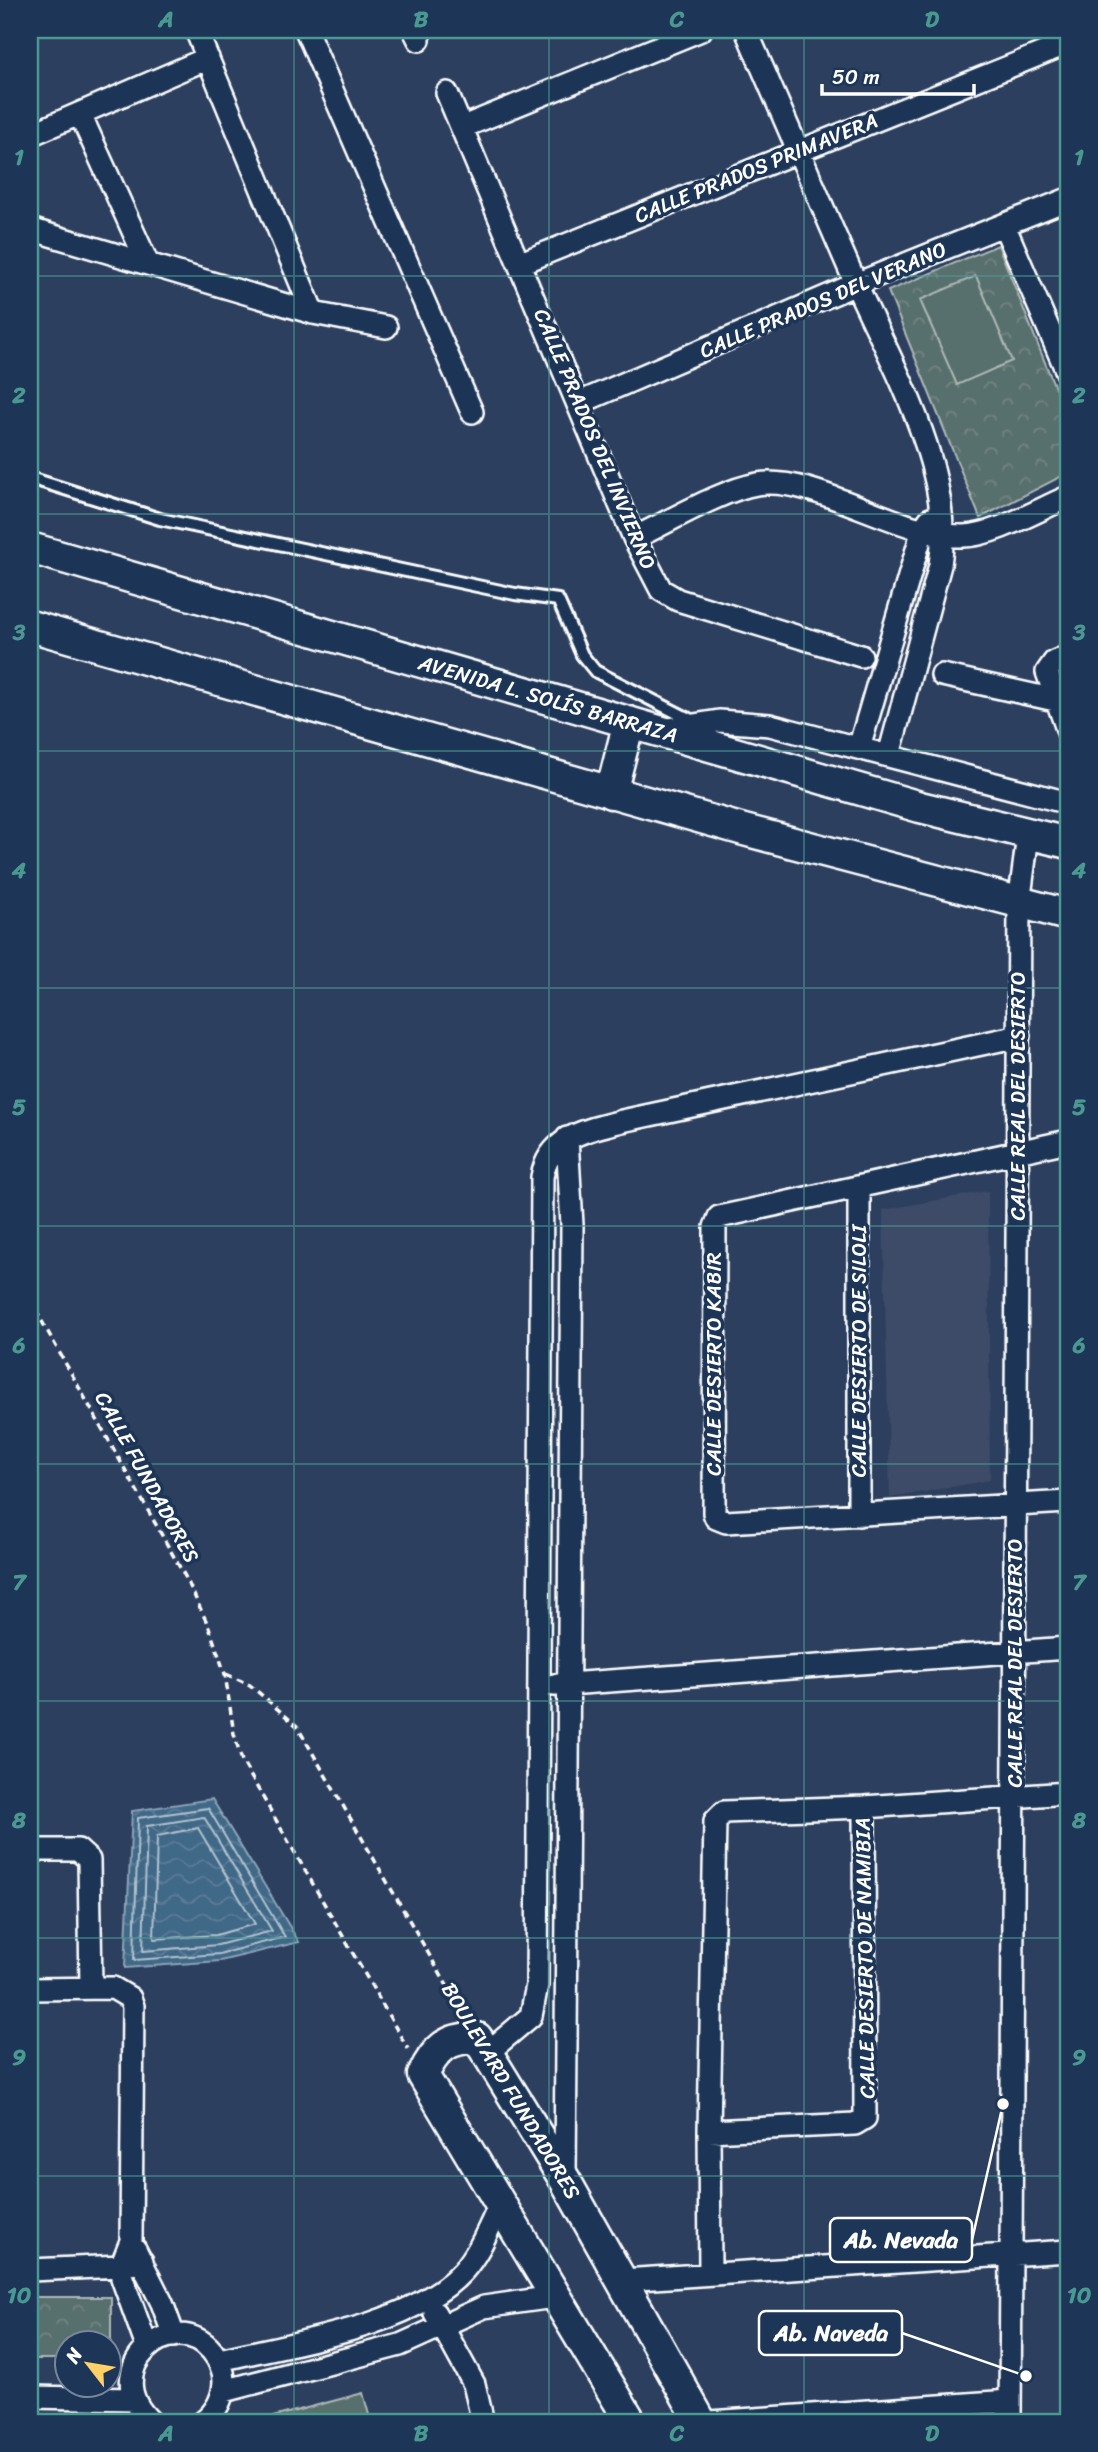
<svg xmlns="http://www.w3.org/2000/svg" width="1098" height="2452" viewBox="0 0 1098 2452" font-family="Sriracha,sans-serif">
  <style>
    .built { fill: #3e4b68 }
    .forest { fill: url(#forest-crowns); stroke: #acb8b6; stroke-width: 2 }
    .pitch { fill: #59706d; stroke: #acb8b6; stroke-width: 2 }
    .water { fill: url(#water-waves); stroke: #8ca4b7; stroke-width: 2 }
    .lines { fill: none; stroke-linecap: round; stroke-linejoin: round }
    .shore { stroke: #b2c2cf; stroke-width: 2 }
    .lane-casing { stroke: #fff; stroke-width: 16 }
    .street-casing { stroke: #fff; stroke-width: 26 }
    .secondary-casing { stroke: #fff; stroke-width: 35 }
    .path { stroke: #fff; stroke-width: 3.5; stroke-dasharray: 7 5; stroke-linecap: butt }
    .lane { stroke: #1d3557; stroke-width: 10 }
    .street { stroke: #1d3557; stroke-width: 21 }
    .secondary { stroke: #1d3557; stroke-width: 30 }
    .grid { fill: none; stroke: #4b9892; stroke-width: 2; stroke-opacity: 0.55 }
    .labels { text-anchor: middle; stroke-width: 7; stroke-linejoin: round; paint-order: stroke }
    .street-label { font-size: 21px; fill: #fff; stroke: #1d3557 }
    .leader { fill: none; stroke: #fff; stroke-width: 2.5 }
    .callout-dot { fill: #fff; stroke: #1d3557; stroke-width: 2.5 }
    .callout { fill: #1d3557; stroke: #fff; stroke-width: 2.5 }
    .callout-label { font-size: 23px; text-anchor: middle; font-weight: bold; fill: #fff }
    .neatline { fill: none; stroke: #4b9892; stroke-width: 2.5 }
    .grid-label { font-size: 23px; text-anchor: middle; font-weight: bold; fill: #4b9892 }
  </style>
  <defs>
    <pattern id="forest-crowns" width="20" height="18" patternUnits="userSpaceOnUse" patternTransform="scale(1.75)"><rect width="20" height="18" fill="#59706d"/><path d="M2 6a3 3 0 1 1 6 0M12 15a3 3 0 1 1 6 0" fill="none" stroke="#728583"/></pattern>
    <pattern id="water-waves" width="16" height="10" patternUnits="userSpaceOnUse" patternTransform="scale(1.75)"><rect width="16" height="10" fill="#3f6787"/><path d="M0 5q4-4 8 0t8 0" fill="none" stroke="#5c7e99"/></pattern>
  </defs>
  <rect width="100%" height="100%" fill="#2c3f5f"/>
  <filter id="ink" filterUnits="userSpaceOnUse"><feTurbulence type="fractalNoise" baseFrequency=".0143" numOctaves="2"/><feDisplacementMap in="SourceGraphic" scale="14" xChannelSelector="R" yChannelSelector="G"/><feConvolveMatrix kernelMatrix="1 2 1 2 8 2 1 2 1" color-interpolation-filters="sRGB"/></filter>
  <g filter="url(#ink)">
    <path class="built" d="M 988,1191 L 990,1480 L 890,1498 L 883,1210 Z"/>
    <path class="forest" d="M 998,245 L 1068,420 L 1068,473 L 980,518 L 888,291 Z
      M 30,2297 L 111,2297 L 111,2359 L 108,2344 L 66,2344 L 66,2359 L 30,2359 Z"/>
    <path class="pitch" d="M 976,276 L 1012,361 L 957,385 L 920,300 Z
      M 363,2393 L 371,2422 L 275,2422 L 273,2417 Z"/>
    <path class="water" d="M 212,1799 L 299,1942 L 220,1961 L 125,1968 L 132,1811 Z"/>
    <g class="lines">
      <path class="shore" d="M 208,1808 L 285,1937 L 219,1954 L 134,1960 L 138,1818 Z
        M 204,1817 L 272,1931 L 218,1945 L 143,1951 L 147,1826 Z
        M 198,1828 L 255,1924 L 216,1935 L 154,1939 L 157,1836 Z"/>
      <defs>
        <path id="lane" d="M 30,478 L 160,519 L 515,594 L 558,600 L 582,655 L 595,671 L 695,722"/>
        <path id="street" d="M 196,30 L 313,313
          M 306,30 L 472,412
          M 414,30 L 419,40
          M 746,30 C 783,114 819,199 856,284 C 893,367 955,471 940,565 L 889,755
          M 447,93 L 634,538 L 661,590 L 678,600 L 861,656
          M 80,114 L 148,264
          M 463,127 L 701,30
          M 30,135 L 208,58
          M 1004,225 L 1068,374
          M 30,229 L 313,313 L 386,327
          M 521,263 L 1068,43
          M 579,403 L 856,284 L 1068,199
          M 634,538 C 669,522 721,490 757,484 C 812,474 902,537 963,536 C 994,536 1039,509 1068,497
          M 1068,656 L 1054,662 L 1047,672 L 1068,732
          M 942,675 L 1055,700
          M 662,730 L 719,721 L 770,725 L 1068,803
          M 859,748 L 923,529 L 930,519
          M 1068,1141 L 719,1217 L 715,1227 L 714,1513 L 716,1518 L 726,1522 L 1068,1502
          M 859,1187 L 859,1515
          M 554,1685 L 1068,1648
          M 30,1850 L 78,1850 L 89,1860 L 91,1987
          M 30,1989 L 113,1988 L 130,1998 L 133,2006 L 131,2241 L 121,2266 L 122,2278 L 147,2347
          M 487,2053 L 531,2016 L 537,1985 L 542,1177 C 549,1136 587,1130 622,1121 L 1019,1036
          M 709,2131 L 855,2124 L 865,2118 L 864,1807
          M 565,2180 L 572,1225 L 567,1138
          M 135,2249 L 162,2303 L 174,2336
          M 30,2270 L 121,2266 L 142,2261
          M 710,2273 L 709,2131 L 715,1821 L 724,1812 L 864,1807 L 1068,1793
          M 623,2280 L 1068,2251
          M 435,2313 L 474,2384 L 483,2422
          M 219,2360 C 291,2343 412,2327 463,2271 C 480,2252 489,2227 500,2205
          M 224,2391 L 400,2345 L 484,2307 L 554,2297
          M 30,2397 L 133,2399
          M 151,2422 C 95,2371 172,2304 212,2351 C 219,2360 224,2369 224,2380 C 224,2398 217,2411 203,2422
          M 710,2422 L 1010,2401
          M 1010,2422 L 1019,904 L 1028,835"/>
        <path id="secondary" d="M 30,548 L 920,807 L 1068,843
          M 30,626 L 744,830 L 1068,915
          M 611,793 L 629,722
          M 631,2422 L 423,2075 C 435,2049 448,2037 477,2038 L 487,2053 L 565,2180 L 701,2422"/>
      </defs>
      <use href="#lane" class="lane-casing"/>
      <use href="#street" class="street-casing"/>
      <use href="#secondary" class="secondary-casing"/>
      <path class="path" d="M 30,1300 L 187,1580 L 209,1627 L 225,1674 L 234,1734 L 242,1761 L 408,2049
        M 226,1674 L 250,1685 L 297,1726 L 464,2015"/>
      <use href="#lane" class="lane"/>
      <use href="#street" class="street"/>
      <use href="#secondary" class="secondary"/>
    </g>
  </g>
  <path class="grid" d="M 294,30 L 294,2422M 549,30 L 549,2422M 804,30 L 804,2422M 30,276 L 1068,276M 30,514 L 1068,514M 30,751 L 1068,751M 30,988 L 1068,988M 30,1226 L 1068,1226M 30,1464 L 1068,1464M 30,1701 L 1068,1701M 30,1938 L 1068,1938M 30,2176 L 1068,2176"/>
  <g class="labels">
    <g class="street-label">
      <text transform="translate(756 168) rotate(-22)" y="7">CALLE PRADOS PRIMAVERA</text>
      <text transform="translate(823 300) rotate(-23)" y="7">CALLE PRADOS DEL VERANO</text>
      <text transform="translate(595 439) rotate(67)" y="7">CALLE PRADOS DEL INVIERNO</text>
      <text transform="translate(548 699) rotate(16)" y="7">AVENIDA L. SOLÍS BARRAZA</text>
      <text transform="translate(1018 1096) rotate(-90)" y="7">CALLE REAL DEL DESIERTO</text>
      <text transform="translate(859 1351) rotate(-90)" y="7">CALLE DESIERTO DE SILOLI</text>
      <text transform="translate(714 1364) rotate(-90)" y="7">CALLE DESIERTO KABIR</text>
      <text transform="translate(147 1477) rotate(61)" y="7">CALLE FUNDADORES</text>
      <text transform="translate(1015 1663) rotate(-90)" y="7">CALLE REAL DEL DESIERTO</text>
      <text transform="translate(865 1958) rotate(-91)" y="7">CALLE DESIERTO DE NAMIBIA</text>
      <text transform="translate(511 2091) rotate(59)" y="7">BOULEVARD FUNDADORES</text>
    </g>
  </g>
  <path class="leader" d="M1003 2104L972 2240M1026 2376L902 2333"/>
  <g class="callout-dot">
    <circle cx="1003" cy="2104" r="7"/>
    <circle cx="1026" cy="2376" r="7"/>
  </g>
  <g class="callout">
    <rect x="830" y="2218" width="142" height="44" rx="7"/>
    <rect x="759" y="2311" width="143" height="44" rx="7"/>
  </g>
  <g class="callout-label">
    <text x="901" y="2248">Ab. Nevada</text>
    <text x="831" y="2341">Ab. Naveda</text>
  </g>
  <rect width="1098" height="2452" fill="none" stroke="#1d3557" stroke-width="77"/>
  <g transform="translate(88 2364) rotate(301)"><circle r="33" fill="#1d3557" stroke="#77869a" stroke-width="2"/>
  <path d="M0-5L12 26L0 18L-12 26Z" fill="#ffd166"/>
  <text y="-10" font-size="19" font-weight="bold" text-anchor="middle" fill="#ffffff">N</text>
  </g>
  <path d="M822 84v10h152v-10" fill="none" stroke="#ffffff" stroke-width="3.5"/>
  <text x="832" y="84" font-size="21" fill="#ffffff" stroke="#1d3557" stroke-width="5" paint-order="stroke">50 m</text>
  <rect x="38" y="38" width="1022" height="2376" class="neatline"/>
  <g class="grid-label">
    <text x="166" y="27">A</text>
    <text x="421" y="27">B</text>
    <text x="677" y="27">C</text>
    <text x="932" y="27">D</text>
    <text x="19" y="165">1</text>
    <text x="1079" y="165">1</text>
    <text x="19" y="403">2</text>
    <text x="1079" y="403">2</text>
    <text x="19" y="640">3</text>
    <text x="1079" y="640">3</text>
    <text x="19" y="878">4</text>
    <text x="1079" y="878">4</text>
    <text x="19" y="1115">5</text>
    <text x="1079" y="1115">5</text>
    <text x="19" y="1353">6</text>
    <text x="1079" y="1353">6</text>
    <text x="19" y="1590">7</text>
    <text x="1079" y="1590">7</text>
    <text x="19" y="1828">8</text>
    <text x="1079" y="1828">8</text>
    <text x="19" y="2065">9</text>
    <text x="1079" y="2065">9</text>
    <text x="19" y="2303">10</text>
    <text x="1079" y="2303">10</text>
    <text x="166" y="2441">A</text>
    <text x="421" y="2441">B</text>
    <text x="677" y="2441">C</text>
    <text x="932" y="2441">D</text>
  </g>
</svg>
